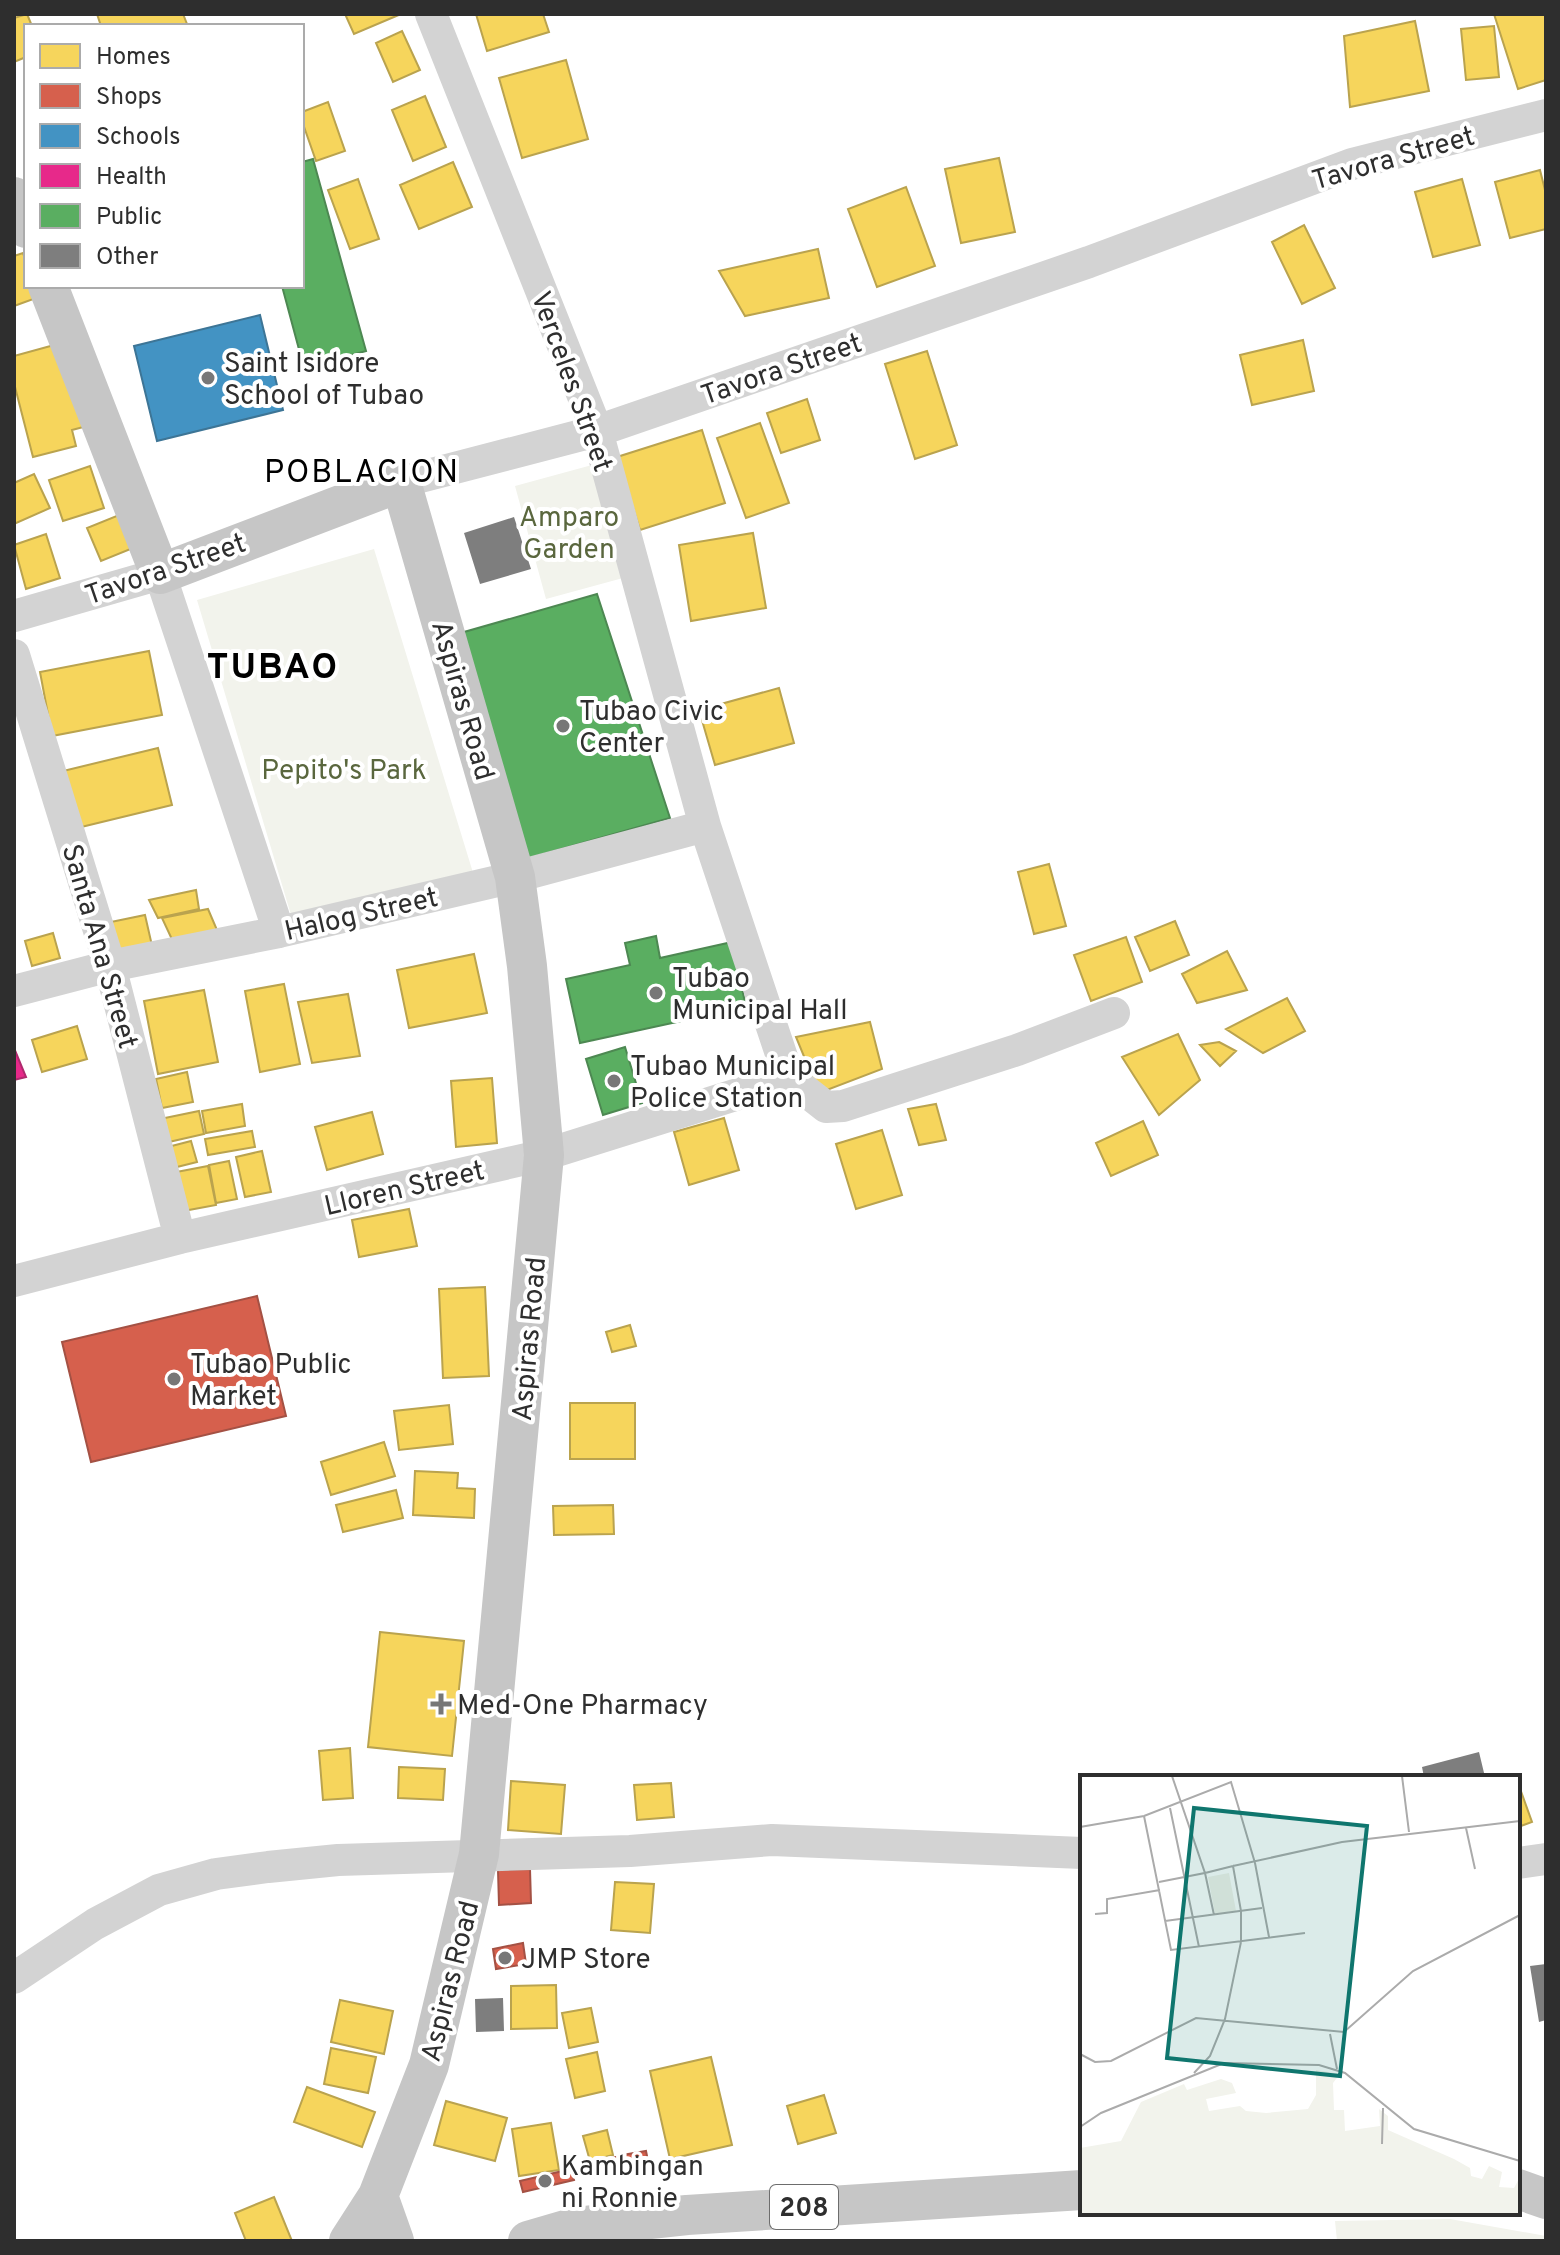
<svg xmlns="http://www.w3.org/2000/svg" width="1560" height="2255" viewBox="0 0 1560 2255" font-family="Overpass,sans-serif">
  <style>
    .green { fill: #f2f3ec }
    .homes { fill: #f6d55c; stroke: #baa34e; stroke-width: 2 }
    .shops { fill: #d6604d; stroke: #a45144; stroke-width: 2 }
    .schools { fill: #4393c3; stroke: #3d7596; stroke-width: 2 }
    .health { fill: #e7298a; stroke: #b02a6e; stroke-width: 2 }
    .public { fill: #5aae61; stroke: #4d8852; stroke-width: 2 }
    .building { fill: #7e7e7e }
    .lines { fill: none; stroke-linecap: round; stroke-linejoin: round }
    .minor { stroke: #d3d3d3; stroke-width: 32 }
    .major { stroke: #c6c6c6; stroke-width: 40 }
    .poi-dot { fill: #777; stroke: #fff; stroke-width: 3 }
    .labels { text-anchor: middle; stroke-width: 8; stroke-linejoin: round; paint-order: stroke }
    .shield { fill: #fff; stroke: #6d6d6d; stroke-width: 2 }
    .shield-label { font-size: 26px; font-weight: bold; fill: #2e2e2e }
    .street-label { font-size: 28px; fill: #2e2e2e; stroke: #fff }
    .poi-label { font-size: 28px; fill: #2e2e2e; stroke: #fff; text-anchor: start }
    .park-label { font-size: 28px; fill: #5a673e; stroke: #fff }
    .quarter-label { font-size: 32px; letter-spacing: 2px; fill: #000; stroke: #fff }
    .district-label { font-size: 36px; font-weight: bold; letter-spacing: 2px; fill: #000; stroke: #fff }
    .inset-road { fill: none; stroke: #ababab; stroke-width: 2 }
    .view { fill: #0f766e; fill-opacity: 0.15; stroke: #0f766e; stroke-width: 4 }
    .inset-edge { fill: none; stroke: #2e2e2e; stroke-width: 4 }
  </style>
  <rect width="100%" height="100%" fill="#fff"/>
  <path class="green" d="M 592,465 L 623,578 L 546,599 L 515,486 Z
    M 374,549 L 474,876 L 294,925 L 197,600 Z
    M 1450,2219 L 1546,2236 L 1546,2241 L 1337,2241 L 1335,2221 Z"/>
  <path class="homes" d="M 27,14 L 32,26 L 26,26 L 26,57 L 14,62 L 14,18 Z
    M 97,14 L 183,14 L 187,24 L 101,26 Z
    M 345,14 L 401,14 L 354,34 Z
    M 476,14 L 543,14 L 549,32 L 487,51 Z
    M 1494,14 L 1546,14 L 1546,80 L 1518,89 Z
    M 1415,21 L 1429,91 L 1350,107 L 1344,36 Z
    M 1494,26 L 1499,77 L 1466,80 L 1461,29 Z
    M 402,31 L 420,70 L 393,82 L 376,43 Z
    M 566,60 L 588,139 L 522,158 L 499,78 Z
    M 425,96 L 446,147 L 413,161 L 392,110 Z
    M 328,102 L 345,151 L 316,161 L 302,121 L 302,112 Z
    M 999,158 L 1015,232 L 961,243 L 945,169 Z
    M 453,162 L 472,207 L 419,229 L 400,185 Z
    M 1540,170 L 1546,194 L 1546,229 L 1510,238 L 1495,182 Z
    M 358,179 L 379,239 L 350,249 L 328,190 Z
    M 1462,179 L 1480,245 L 1433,257 L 1415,192 Z
    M 906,187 L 935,266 L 877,287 L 848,209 Z
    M 1304,225 L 1335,288 L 1302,304 L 1272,242 Z
    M 818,249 L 829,298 L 745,316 L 719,271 Z
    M 23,253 L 26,262 L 26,286 L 35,286 L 39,297 L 14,306 L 14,256 Z
    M 1303,340 L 1314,391 L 1252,405 L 1240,355 Z
    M 65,342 L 87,426 L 72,430 L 76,446 L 33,457 L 14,383 L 14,356 Z
    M 927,351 L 957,445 L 915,459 L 885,364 Z
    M 807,399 L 820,440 L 781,453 L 767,413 Z
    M 760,423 L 789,503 L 746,518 L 717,438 Z
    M 702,430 L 725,503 L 640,530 L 617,457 Z
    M 90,466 L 104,508 L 63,521 L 49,480 Z
    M 34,474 L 50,508 L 14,524 L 14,483 Z
    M 124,513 L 138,546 L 101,561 L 87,528 Z
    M 753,533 L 766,608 L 691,621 L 679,545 Z
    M 46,534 L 60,578 L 26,589 L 14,545 Z
    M 149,651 L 162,715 L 52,736 L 40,672 Z
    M 779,688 L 794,743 L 715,765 L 699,710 Z
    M 158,748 L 172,805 L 73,829 L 59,772 Z
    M 1049,864 L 1066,926 L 1034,934 L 1018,872 Z
    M 196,890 L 199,909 L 158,918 L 149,900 Z
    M 208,909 L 220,937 L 176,948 L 162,918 Z
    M 145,915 L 153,950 L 113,959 L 106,923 Z
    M 1175,921 L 1189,955 L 1150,971 L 1135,937 Z
    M 53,933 L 60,958 L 32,966 L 25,941 Z
    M 1126,937 L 1142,982 L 1091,1001 L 1074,955 Z
    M 1227,951 L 1247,990 L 1197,1003 L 1182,974 Z
    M 474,954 L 487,1013 L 409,1028 L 397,970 Z
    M 284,984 L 300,1064 L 260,1072 L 245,991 Z
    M 204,990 L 218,1062 L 158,1074 L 144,1001 Z
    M 348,994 L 360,1056 L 312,1063 L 298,1002 Z
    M 1287,998 L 1305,1031 L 1263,1053 L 1226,1029 Z
    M 870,1022 L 882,1069 L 819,1093 L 796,1037 Z
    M 77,1026 L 87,1059 L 42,1072 L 32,1040 Z
    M 1178,1034 L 1200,1080 L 1159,1115 L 1122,1057 Z
    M 1219,1042 L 1236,1051 L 1220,1066 L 1200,1045 Z
    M 187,1072 L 193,1102 L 162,1108 L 156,1079 Z
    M 492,1078 L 497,1143 L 456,1147 L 451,1081 Z
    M 242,1104 L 245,1126 L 206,1133 L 202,1111 Z
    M 936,1104 L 946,1140 L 919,1145 L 908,1109 Z
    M 199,1111 L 204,1134 L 160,1144 L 155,1120 Z
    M 372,1112 L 383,1154 L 327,1170 L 315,1127 Z
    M 724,1118 L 739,1170 L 689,1185 L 674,1132 Z
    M 1143,1121 L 1158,1155 L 1111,1176 L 1096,1143 Z
    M 882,1130 L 902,1195 L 856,1209 L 836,1144 Z
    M 252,1131 L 255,1147 L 208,1155 L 205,1139 Z
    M 191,1141 L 197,1162 L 165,1170 L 160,1149 Z
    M 262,1151 L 271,1192 L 245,1197 L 236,1157 Z
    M 229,1161 L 237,1199 L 216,1203 L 209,1165 Z
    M 208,1166 L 216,1205 L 178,1212 L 171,1173 Z
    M 409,1209 L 417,1246 L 359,1257 L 352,1220 Z
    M 485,1287 L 489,1376 L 443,1378 L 439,1289 Z
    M 630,1325 L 636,1346 L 612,1352 L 606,1332 Z
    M 570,1403 L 635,1403 L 635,1459 L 570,1459 Z
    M 449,1405 L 453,1444 L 399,1450 L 394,1411 Z
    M 384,1442 L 395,1476 L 331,1495 L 321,1462 Z
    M 415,1471 L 458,1473 L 457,1488 L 475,1489 L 474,1518 L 413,1515 Z
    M 396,1490 L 403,1518 L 343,1532 L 336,1505 Z
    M 613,1505 L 614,1534 L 554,1535 L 553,1506 Z
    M 380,1632 L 464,1641 L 452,1756 L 368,1747 Z
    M 350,1748 L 353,1798 L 323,1800 L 319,1751 Z
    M 399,1767 L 445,1769 L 443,1800 L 398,1798 Z
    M 511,1781 L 565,1785 L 561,1834 L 508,1830 Z
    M 671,1783 L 674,1817 L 637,1820 L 634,1785 Z
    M 1518,1783 L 1532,1822 L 1518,1827 Z
    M 615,1882 L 654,1884 L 650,1933 L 611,1930 Z
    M 556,1985 L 557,2028 L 511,2029 L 511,1986 Z
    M 340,2000 L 393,2011 L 384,2054 L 331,2042 Z
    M 591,2008 L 598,2042 L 569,2048 L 562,2013 Z
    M 331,2048 L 376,2057 L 368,2093 L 324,2084 Z
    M 597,2052 L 605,2091 L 575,2098 L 566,2059 Z
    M 711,2057 L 732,2145 L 670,2159 L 650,2071 Z
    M 307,2087 L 375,2112 L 362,2147 L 294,2122 Z
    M 824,2095 L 836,2133 L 798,2144 L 787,2106 Z
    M 446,2101 L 507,2118 L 495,2161 L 434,2145 Z
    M 551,2123 L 559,2170 L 519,2176 L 512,2129 Z
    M 607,2130 L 613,2155 L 590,2161 L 583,2136 Z
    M 274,2197 L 292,2241 L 246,2241 L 235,2213 Z"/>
  <path class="shops" d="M 257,1296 L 286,1416 L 91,1462 L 62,1342 Z
    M 530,1869 L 531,1903 L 499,1905 L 498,1870 Z
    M 523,1943 L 526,1964 L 496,1969 L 493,1949 Z
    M 646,2151 L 649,2166 L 626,2171 L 622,2155 Z
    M 616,2157 L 619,2170 L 595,2177 L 591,2164 Z
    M 571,2169 L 574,2180 L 523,2192 L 520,2181 Z"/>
  <path class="schools" d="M 260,315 L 283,410 L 157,441 L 134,346 Z"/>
  <path class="health" d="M 14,1048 L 26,1077 L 14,1080 Z"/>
  <path class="public" d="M 313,159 L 366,351 L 304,368 L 282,286 L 302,286 L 302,162 Z
    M 597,594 L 670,818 L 526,859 L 457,634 Z
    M 656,936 L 660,958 L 732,942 L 746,1007 L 580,1043 L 566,979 L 630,965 L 625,943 Z
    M 625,1047 L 642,1103 L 603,1115 L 586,1059 Z"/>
  <path class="building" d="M 514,517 L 531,569 L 480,584 L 464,533 Z
    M 1479,1752 L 1485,1777 L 1424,1777 L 1422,1767 Z
    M 1546,1964 L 1546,2020 L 1539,2022 L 1530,1966 Z
    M 503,1998 L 504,2031 L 476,2032 L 475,1999 Z"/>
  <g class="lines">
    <path class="minor" d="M 431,14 L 597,431 L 705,826 L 789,1078
      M 401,482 L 597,431 L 1089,262 L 1352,164 L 1546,115
      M 14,616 L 160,574 L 279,932
      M 14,655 L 110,966 L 180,1238
      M 14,991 L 110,966 L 279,932 L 515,877 L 705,826
      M 789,1078 L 826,1107 L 843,1106 L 1017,1050 L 1114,1013
      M 14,1281 L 180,1238 L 544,1155 L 789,1078
      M 1518,1863 L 1546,1859
      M 14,1978 L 95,1924 L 159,1890 L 216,1874 L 268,1867 L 338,1860 L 630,1851 L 772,1840 L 1082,1853"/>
    <path class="major" d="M 14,197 L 26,228
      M 48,286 L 160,574 L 401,482 L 515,877 L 527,966 L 544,1155 L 479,1854 L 429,2065 L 378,2196 L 349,2241
      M 1518,2189 L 1546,2199
      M 378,2196 L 394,2241
      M 528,2241 L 576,2227 L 687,2215 L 1082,2190"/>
  </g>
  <g class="poi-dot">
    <circle cx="208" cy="378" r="8"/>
    <circle cx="563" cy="726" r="8"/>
    <circle cx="656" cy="993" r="8"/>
    <circle cx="614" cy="1081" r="8"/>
    <circle cx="174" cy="1379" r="8"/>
    <path d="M437 1692h8v8h8v8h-8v8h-8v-8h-8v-8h8z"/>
    <circle cx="505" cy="1958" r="8"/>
    <circle cx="545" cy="2181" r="8"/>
  </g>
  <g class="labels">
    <rect class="shield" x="770" y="2185" width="68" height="44" rx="6"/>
    <g class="shield-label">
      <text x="804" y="2216">208</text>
    </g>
    <g class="street-label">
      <text transform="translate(1393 157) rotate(-16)" y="10">Tavora Street</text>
      <text transform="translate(781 368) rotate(-19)" y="10">Tavora Street</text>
      <text transform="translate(573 381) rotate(70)" y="10">Verceles Street</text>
      <text transform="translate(165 568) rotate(-19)" y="10">Tavora Street</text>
      <text transform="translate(464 700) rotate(74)" y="10">Aspiras Road</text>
      <text transform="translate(361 913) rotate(-13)" y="10">Halog Street</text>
      <text transform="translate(101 946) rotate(74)" y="10">Santa Ana Street</text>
      <text transform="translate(404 1187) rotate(-13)" y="10">Lloren Street</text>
      <text transform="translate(528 1339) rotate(-85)" y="10">Aspiras Road</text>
      <text transform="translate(449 1981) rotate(-76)" y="10">Aspiras Road</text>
    </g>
    <g class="poi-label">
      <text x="224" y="372">Saint Isidore<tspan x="224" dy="32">School of Tubao</tspan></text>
      <text x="579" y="720">Tubao Civic<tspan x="579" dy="32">Center</tspan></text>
      <text x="672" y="987">Tubao<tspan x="672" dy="32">Municipal Hall</tspan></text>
      <text x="630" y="1075">Tubao Municipal<tspan x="630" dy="32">Police Station</tspan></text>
      <text x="190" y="1373">Tubao Public<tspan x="190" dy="32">Market</tspan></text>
      <text x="457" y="1714">Med-One Pharmacy</text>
      <text x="521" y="1968">JMP Store</text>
      <text x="561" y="2175">Kambingan<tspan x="561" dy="32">ni Ronnie</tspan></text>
    </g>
    <g class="park-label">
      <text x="569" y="526">Amparo<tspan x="569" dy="32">Garden</tspan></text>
      <text x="344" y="779">Pepito's Park</text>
    </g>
    <g class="quarter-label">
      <text x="362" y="482">POBLACION</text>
    </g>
    <g class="district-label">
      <text x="273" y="678">TUBAO</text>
    </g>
  </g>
  <g transform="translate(1080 1775)">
    <rect width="440" height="440" fill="#fff"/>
    <path d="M 149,98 L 156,136 L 135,139 L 128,102 ZM 236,295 L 260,299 L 253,308 L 254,335 L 264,335 L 265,356 L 300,351 L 299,334 L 308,341 L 308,355 L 374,384 L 390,393 L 391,401 L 402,404 L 409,391 L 422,397 L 419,412 L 434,413 L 440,402 L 440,439 L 0,439 L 0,373 L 41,366 L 61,327 L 104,309 L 107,315 L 141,304 L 152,308 L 156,318 L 126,324 L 129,336 L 160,331 L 166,336 L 186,338 L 228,334 L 236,320 Z" fill="#f2f3ec"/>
    <path class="inset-road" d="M 92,1 L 125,98 L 153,91 L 161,136 L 161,167 L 145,244 L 130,281 L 114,298M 322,1 L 329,57M 90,33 L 119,172M 64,41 L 91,175 L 225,158M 0,52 L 64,41 L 151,7 L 175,88 L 189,162M 386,53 L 395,94M 153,91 L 262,67 L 440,46M 79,107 L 125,98 L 134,140M 15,139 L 27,138 L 27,124 L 80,115M 85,146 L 182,133M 250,259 L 257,294M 0,279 L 15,287 L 31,286 L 116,243 L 264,257 L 333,196 L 440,140M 0,352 L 21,338 L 144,288 L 239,290 L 265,298 L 334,354 L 440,386M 302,369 L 303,333"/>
    <path class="view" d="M 114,33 L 287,51 L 260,301 L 87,283 Z"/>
    <rect width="440" height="440" class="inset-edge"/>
  </g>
  <rect width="1560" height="2255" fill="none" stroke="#2e2e2e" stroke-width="32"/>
  <rect x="24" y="24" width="280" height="264" fill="#ffffff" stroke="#ababab" stroke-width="2"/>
  <rect x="40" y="44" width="40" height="24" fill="#f6d55c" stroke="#ababab" stroke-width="2"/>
  <text x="96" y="64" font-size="24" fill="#2e2e2e">Homes</text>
  <rect x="40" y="84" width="40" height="24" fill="#d6604d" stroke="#ababab" stroke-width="2"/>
  <text x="96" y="104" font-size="24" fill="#2e2e2e">Shops</text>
  <rect x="40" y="124" width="40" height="24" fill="#4393c3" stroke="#ababab" stroke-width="2"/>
  <text x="96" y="144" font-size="24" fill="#2e2e2e">Schools</text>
  <rect x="40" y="164" width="40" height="24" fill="#e7298a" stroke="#ababab" stroke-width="2"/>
  <text x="96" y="184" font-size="24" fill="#2e2e2e">Health</text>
  <rect x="40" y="204" width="40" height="24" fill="#5aae61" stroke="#ababab" stroke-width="2"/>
  <text x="96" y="224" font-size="24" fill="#2e2e2e">Public</text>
  <rect x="40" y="244" width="40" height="24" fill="#7e7e7e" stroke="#ababab" stroke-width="2"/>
  <text x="96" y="264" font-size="24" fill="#2e2e2e">Other</text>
</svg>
